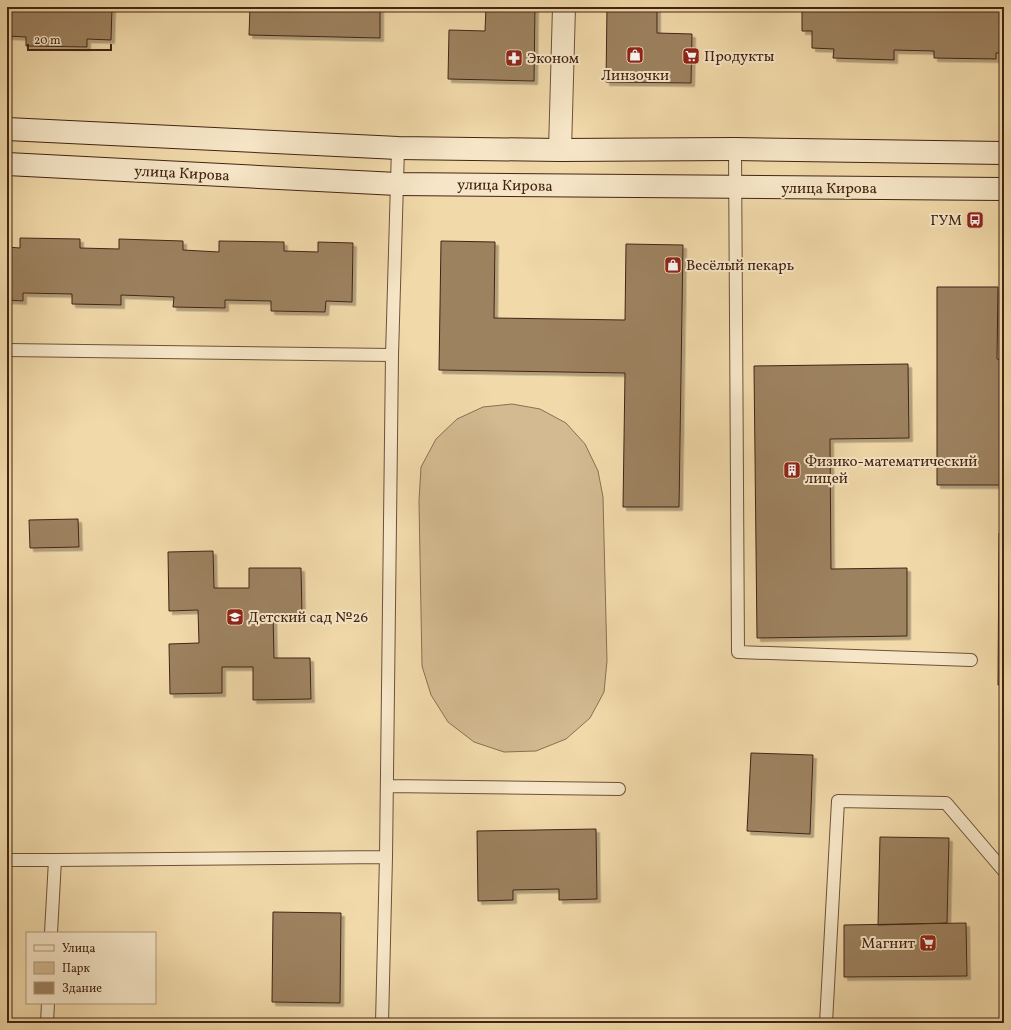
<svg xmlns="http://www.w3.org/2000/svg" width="1011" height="1030" viewBox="0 0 1011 1030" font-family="Vollkorn,serif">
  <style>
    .green { fill: #d3ba90; stroke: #8b6f52 }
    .building { fill: #9d8261; stroke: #432414; filter: url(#shadow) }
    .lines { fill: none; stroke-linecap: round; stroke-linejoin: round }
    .lane-casing { stroke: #6e5139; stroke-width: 14 }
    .street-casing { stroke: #6e5139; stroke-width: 24 }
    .secondary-casing { stroke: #432414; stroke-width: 24 }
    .lane { stroke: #f6e6c7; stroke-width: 12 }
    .street { stroke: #f6e6c7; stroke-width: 22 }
    .secondary { stroke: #f6e6c7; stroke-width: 22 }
    .labels { text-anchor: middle; stroke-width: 4; stroke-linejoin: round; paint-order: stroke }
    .poi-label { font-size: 15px; fill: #432414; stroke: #f6e6c7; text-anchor: start }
    .street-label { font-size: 15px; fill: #432414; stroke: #f6e6c7 }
  </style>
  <defs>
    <filter id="shadow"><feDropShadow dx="3.5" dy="3.5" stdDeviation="0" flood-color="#0004"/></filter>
  </defs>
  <rect width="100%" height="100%" fill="#f1d9a9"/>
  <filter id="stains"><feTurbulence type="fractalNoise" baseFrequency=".005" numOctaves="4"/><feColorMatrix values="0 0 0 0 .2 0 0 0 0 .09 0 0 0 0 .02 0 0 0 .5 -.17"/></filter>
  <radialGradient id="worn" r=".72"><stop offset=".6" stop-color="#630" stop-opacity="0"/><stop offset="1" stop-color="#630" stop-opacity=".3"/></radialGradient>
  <path class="green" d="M 512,404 L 540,409 L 566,423 L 585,444 L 598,471 L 603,497 L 607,661 L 604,692 L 590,718 L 566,739 L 536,751 L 504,752 L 474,742 L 448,722 L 431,695 L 422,666 L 419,501 L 421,467 L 436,439 L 457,419 L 483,407 Z"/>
  <path class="building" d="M 7,7 L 112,7 L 111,40 L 87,39 L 87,47 L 26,46 L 26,37 L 7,36 Z
    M 250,7 L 380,7 L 380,38 L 249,35 Z
    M 486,7 L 535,7 L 534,81 L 448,79 L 449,30 L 485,31 Z
    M 607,7 L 657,7 L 657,33 L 692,34 L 691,83 L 606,82 Z
    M 802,7 L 1004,7 L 1004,53 L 996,53 L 996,59 L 934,58 L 934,51 L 894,50 L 894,60 L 833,58 L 834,49 L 812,48 L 812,31 L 802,31 Z
    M 20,238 L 80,239 L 80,248 L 119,249 L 119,239 L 183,241 L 183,250 L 219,252 L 219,241 L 284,242 L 284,251 L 318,252 L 318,242 L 353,243 L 352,302 L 326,301 L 325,312 L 271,311 L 271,301 L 225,300 L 225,308 L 173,307 L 174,297 L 121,295 L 121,305 L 72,304 L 72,294 L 23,293 L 23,301 L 7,300 L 7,247 L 20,248 Z
    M 441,241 L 495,242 L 494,318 L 625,320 L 626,244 L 683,245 L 679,507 L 623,507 L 625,373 L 439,370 Z
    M 937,287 L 998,287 L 997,359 L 1004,360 L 1004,485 L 937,485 Z
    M 908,364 L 909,438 L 830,439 L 831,569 L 907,568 L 907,636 L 757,638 L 754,366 Z
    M 78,519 L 79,547 L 30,548 L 29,520 Z
    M 999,533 L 1004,533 L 1004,685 L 998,685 Z
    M 213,551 L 214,588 L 249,588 L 249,568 L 301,568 L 302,614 L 273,614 L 274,658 L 310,658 L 311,699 L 253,700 L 253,667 L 222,667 L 222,693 L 170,694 L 169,644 L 199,643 L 198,610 L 169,611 L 168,552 Z
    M 751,753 L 813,755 L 810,834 L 747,831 Z
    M 596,829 L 597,899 L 559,900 L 559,889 L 513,890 L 513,900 L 478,901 L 477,831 Z
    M 880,837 L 949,838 L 947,923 L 878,925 Z
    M 273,912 L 341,913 L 340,1003 L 272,1002 Z
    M 966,923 L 967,976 L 844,977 L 844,925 Z"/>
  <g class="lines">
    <defs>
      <path id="lane" d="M 735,149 L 738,652 L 971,660
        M 7,350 L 392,355
        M 387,786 L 619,789
        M 7,860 L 55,860
        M 51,933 L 55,860 L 386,857
        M 47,1023 L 48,1003
        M 382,1023 L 386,857 L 392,355 L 398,148
        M 826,1023 L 838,801 L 946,803 L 1004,871"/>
      <path id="street" d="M 560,150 L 564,7"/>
      <path id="secondary" d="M 7,129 L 398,148 L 560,150 L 735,149 L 1004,153
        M 7,164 L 397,184 L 1004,189"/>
    </defs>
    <use href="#lane" class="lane-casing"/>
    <use href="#street" class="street-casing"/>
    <use href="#secondary" class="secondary-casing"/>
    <use href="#lane" class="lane"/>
    <use href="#street" class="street"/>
    <use href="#secondary" class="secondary"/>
  </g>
  <defs>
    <symbol id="shop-square" viewBox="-11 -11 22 22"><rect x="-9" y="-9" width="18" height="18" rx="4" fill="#8f2418" stroke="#f6e6c7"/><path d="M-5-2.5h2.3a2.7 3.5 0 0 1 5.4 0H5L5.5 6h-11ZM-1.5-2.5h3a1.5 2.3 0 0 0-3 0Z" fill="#fff"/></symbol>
    <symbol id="supermarket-square" viewBox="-11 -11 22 22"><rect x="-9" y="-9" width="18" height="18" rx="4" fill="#8f2418" stroke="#f6e6c7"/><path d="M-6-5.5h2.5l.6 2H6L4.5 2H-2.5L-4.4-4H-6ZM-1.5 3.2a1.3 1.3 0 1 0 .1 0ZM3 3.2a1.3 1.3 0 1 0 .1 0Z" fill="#fff"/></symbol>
    <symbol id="pharmacy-square" viewBox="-11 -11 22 22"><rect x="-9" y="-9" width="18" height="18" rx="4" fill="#8f2418" stroke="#f6e6c7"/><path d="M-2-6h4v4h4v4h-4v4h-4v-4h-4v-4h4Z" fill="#fff"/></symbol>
    <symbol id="bus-square" viewBox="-11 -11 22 22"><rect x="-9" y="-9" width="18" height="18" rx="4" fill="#8f2418" stroke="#f6e6c7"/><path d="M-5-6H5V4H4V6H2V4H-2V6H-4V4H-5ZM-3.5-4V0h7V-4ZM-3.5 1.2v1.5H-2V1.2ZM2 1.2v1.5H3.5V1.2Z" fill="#fff"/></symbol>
    <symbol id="building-square" viewBox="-11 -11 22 22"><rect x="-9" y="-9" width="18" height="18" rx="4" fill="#8f2418" stroke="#f6e6c7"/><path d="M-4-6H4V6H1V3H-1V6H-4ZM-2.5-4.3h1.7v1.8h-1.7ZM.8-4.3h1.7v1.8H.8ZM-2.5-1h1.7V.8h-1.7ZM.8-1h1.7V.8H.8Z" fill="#fff"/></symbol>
    <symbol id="school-square" viewBox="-11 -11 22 22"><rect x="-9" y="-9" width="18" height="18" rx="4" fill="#8f2418" stroke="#f6e6c7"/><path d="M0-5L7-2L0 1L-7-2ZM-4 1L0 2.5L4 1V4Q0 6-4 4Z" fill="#fff"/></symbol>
  </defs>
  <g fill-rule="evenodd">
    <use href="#shop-square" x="625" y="45" width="20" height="20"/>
    <use href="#supermarket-square" x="681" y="46" width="20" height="20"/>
    <use href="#pharmacy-square" x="504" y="48" width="20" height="20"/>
    <use href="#bus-square" x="965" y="210" width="20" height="20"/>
    <use href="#shop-square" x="663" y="255" width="20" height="20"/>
    <use href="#building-square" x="782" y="460" width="20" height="20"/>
    <use href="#school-square" x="225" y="607" width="20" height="20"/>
    <use href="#supermarket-square" x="918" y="933" width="20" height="20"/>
  </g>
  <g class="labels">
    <g class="poi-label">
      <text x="704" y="61">Продукты</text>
      <text x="527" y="63">Эконом</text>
      <text x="635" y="80" text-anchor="middle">Линзочки</text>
      <text x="962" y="225" text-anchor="end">ГУМ</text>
      <text x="686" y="270">Весёлый пекарь</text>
      <text x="805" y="466">Физико-математический<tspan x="805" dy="17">лицей</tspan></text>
      <text x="248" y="622">Детский сад №26</text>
      <text x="915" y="948" text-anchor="end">Магнит</text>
    </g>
    <g class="street-label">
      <text transform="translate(182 173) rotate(3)" y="5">улица Кирова</text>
      <text transform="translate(505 185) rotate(1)" y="5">улица Кирова</text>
      <text x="829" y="193">улица Кирова</text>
    </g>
  </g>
  <rect width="1011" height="1030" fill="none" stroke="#f1d9a9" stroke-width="24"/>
  <rect x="8" y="8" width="995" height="1014" fill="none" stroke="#432414" stroke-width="2"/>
  <rect x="12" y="12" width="987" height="1006" fill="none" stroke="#432414"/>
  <rect x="26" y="932" width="130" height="72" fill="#f6e6c7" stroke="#ae987f"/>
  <rect x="34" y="945" width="20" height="6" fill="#f6e6c7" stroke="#ae987f"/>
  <text x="62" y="952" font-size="12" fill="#432414">Улица</text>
  <rect x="34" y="962" width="20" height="12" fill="#d3ba90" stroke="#ae987f"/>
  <text x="62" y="972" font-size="12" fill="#432414">Парк</text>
  <rect x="34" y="982" width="20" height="12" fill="#9d8261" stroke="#ae987f"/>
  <text x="62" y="992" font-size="12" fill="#432414">Здание</text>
  <path d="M28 44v6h83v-6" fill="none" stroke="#432414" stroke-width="2"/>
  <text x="34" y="44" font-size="12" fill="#432414" stroke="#f6e6c7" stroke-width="3" paint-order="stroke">20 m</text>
  <rect width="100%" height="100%" filter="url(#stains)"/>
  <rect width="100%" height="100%" fill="url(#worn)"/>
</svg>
